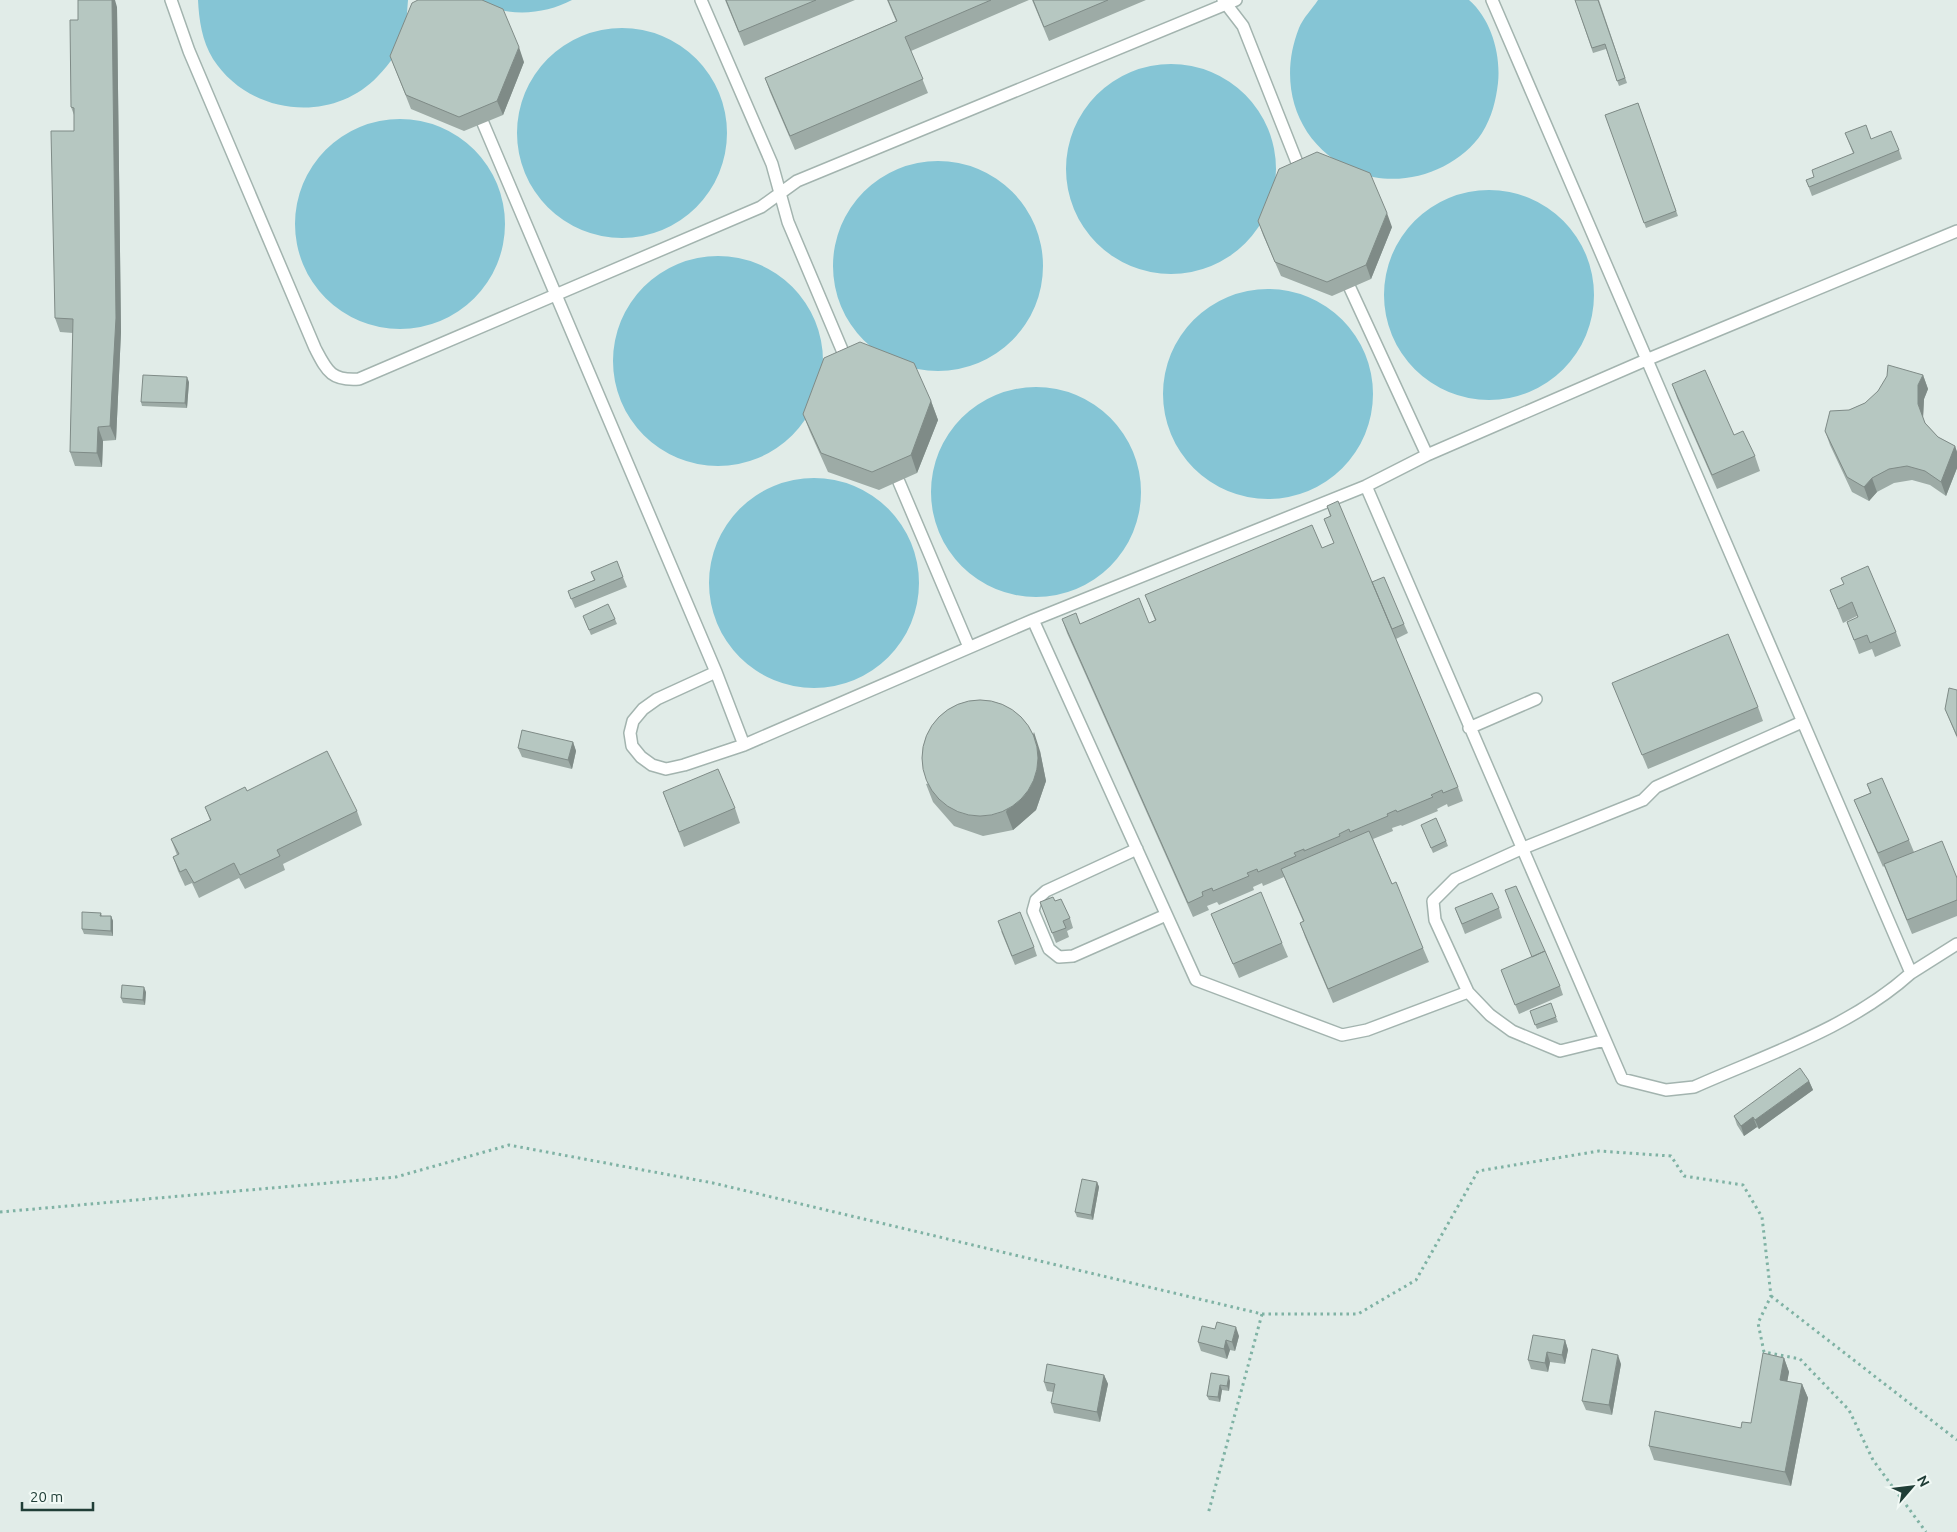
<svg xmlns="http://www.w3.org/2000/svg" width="1957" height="1532" viewBox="0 0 1957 1532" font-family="Ubuntu,sans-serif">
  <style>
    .water { fill: #85c5d5 }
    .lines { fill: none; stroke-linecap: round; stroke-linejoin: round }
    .service-casing { stroke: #a3b4af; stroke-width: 14 }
    .path { stroke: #7fb2a4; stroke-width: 3; stroke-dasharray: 2.5 4; stroke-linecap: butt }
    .service { stroke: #fff; stroke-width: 11 }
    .wall { fill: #9daba6 }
    .shaded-wall { fill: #7f8b87 }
    .building { fill: #b6c7c1; stroke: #7f8b87 }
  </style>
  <rect width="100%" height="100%" fill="#e1ece8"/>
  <path class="water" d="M 198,0 L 408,0 C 407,10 407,21 405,31 C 401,48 390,64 378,76 C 332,125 249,115 213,59 C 202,41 199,20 198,0 Z
    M 474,0 L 572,0 C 542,16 504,17 474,0 Z
    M 1318,0 L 1469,0 C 1491,19 1501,54 1498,83 C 1496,100 1492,117 1482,133 C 1457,171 1400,190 1357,172 C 1298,148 1276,86 1299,28 C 1303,18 1312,9 1318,0 Z
    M517 133a105 105 0 1 1 210 0a105 105 0 1 1-210 0Z
    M1066 169a105 105 0 1 1 210 0a105 105 0 1 1-210 0Z
    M295 224a105 105 0 1 1 210 0a105 105 0 1 1-210 0Z
    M833 266a105 105 0 1 1 210 0a105 105 0 1 1-210 0Z
    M1384 295a105 105 0 1 1 210 0a105 105 0 1 1-210 0Z
    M613 361a105 105 0 1 1 210 0a105 105 0 1 1-210 0Z
    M1163 394a105 105 0 1 1 210 0a105 105 0 1 1-210 0Z
    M931 492a105 105 0 1 1 210 0a105 105 0 1 1-210 0Z
    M709 583a105 105 0 1 1 210 0a105 105 0 1 1-210 0Z"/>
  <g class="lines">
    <defs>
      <path id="service" d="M 171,0 L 189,51 L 315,348 C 327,371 331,381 359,379 L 761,207 L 797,181 L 1236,0
        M 701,0 L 772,164 L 788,222 L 848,364
        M 1223,0 L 1243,26 L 1302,175
        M 483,123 L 716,672 L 744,745
        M 1350,288 L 1427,455
        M 899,482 L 969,647
        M 1366,486 L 1622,1079 L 1666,1090 L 1694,1087 C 1768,1054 1850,1028 1911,973 L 1492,0
        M 1033,620 L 1196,980 L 1342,1035 L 1367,1030 L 1468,992
        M 716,672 L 657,699 L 643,709 L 633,721 L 630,733 L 632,746 L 641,757 L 652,765 L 666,769 L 684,765 L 744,745 L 1033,620 L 1366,486 L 1427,455 L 1646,360 L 1957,231
        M 1469,728 L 1536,699
        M 1137,849 L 1046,891 L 1036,900 L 1033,911 L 1049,949 L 1059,957 L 1073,956 L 1166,915
        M 1911,973 L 1957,944
        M 1605,1040 L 1560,1051 L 1512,1031 L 1490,1015 L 1468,992 L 1435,920 L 1433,901 L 1455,879 L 1521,849 L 1643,800 L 1656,787 L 1802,722"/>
    </defs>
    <use href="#service" class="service-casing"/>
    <path class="path" d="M 0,1212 L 396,1177 L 509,1145 L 713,1183 L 1262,1314 L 1208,1514
      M 1771,1296 L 1957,1440
      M 1262,1314 L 1358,1314 L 1416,1280 L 1478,1171 L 1599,1151 L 1671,1156 L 1684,1176 L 1743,1185 L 1762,1217 L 1771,1296 L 1758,1323 L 1764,1352 L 1800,1359 L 1849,1410 L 1873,1460 L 1926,1532"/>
    <use href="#service" class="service"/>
  </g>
  <path class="wall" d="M 725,0 L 855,0 L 744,46 Z
    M 887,0 L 1029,0 L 911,51 L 928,93 L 795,150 L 770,92 L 765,78 L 896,21 Z
    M 1032,0 L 1146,0 L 1049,41 Z
    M 1575,0 L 1599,0 L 1627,83 L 1619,86 L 1606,49 L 1593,53 Z
    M 117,7 L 121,332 L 116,440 L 103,441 L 102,467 L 75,466 L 70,452 L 73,333 L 60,332 L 55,318 L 74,131 L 74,115 L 71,107 L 78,20 Z
    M 390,56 L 524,62 L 503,115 L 464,131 L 411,109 Z
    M 1638,103 L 1678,216 L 1646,228 L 1605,115 Z
    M 1845,133 L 1871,139 L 1899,150 L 1902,159 L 1812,196 L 1806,180 L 1814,177 L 1853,153 Z
    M 1258,221 L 1392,227 L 1371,279 L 1332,296 L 1281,276 L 1263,235 Z
    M 1923,375 L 1928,389 L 1924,399 L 1923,418 L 1925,423 L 1938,437 L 1955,446 L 1957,452 L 1957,468 L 1946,496 L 1930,485 L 1912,480 L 1894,483 L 1877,492 L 1869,501 L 1852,492 L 1830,445 L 1825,431 L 1849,410 L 1865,403 Z
    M 189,382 L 187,408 L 142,406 L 141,402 Z
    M 1672,384 L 1734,435 L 1755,456 L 1760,471 L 1717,489 L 1677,398 Z
    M 931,401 L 938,420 L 917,473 L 879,490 L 828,472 L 810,432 L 803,414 Z
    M 1327,506 L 1372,582 L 1404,624 L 1408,633 L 1396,639 L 1458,787 L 1463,801 L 1448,807 L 1447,804 L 1437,809 L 1438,811 L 1402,826 L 1401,825 L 1392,828 L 1393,831 L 1373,839 L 1392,884 L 1423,948 L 1429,962 L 1333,1003 L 1305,937 L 1300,923 L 1303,921 L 1284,877 L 1263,886 L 1262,883 L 1253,887 L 1254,890 L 1219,905 L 1217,902 L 1207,906 L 1209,910 L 1193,917 L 1067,633 L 1062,619 L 1080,624 L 1149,623 L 1155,620 L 1145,595 L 1322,548 L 1334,543 L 1324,519 L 1330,516 Z
    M 591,572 L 623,577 L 627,587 L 575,608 L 568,591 L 594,580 Z
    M 1841,578 L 1896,632 L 1901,646 L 1875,657 L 1872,649 L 1859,654 L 1847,622 L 1858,618 L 1857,616 L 1843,623 L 1830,590 L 1844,584 Z
    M 583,616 L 615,619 L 617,624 L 591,635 Z
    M 1612,683 L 1758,707 L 1763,721 L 1648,769 Z
    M 1957,690 L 1957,738 L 1945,709 Z
    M 573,742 L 576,751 L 572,769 L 522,757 L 518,748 Z
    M 1040,751 L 1046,781 L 1036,810 L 1013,830 L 983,836 L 954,826 L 933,802 L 926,784 Z
    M 1867,784 L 1909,840 L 1914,852 L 1957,878 L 1957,916 L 1912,934 L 1884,866 L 1883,867 L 1860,814 L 1854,800 L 1870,793 Z
    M 247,791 L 357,811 L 362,825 L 283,864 L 285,870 L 245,889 L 239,878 L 199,898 L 192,883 L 185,886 L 178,871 L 173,857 L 177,855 L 171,839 L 210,820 L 205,807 Z
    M 663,792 L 735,808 L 740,823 L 684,847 Z
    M 1421,825 L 1446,841 L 1448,846 L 1433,853 Z
    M 1055,901 L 1070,918 L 1073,928 L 1067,931 L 1069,937 L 1056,943 L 1040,902 Z
    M 1455,908 L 1499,908 L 1502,918 L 1465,934 Z
    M 101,913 L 102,916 L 111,916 L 113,921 L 113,936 L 84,934 L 82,929 Z
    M 1211,914 L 1282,943 L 1288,957 L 1239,978 L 1217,928 Z
    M 1001,931 L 1034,947 L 1037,956 L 1015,965 Z
    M 1532,957 L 1560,986 L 1563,995 L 1519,1014 L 1501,970 Z
    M 146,992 L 145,1005 L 123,1003 L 121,998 Z
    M 1530,1011 L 1556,1017 L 1558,1022 L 1537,1029 Z
    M 1809,1081 L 1813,1090 L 1759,1129 L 1757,1127 L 1744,1136 L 1737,1125 L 1734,1116 Z
    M 1097,1182 L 1099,1187 L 1093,1220 L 1077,1217 L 1075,1212 Z
    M 1239,1336 L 1235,1351 L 1230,1350 L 1227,1359 L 1201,1351 L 1198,1342 Z
    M 1565,1340 L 1568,1350 L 1565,1364 L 1550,1362 L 1548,1372 L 1531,1369 L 1528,1360 Z
    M 1784,1358 L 1789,1372 L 1787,1381 L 1802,1384 L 1808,1398 L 1791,1486 L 1654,1460 L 1649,1446 L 1741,1428 L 1751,1423 Z
    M 1621,1364 L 1612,1415 L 1586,1410 L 1582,1401 Z
    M 1211,1373 L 1230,1381 L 1229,1391 L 1222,1390 L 1220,1402 L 1209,1400 L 1207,1396 Z
    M 1104,1375 L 1108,1384 L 1100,1422 L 1054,1413 L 1051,1403 L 1053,1392 L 1047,1391 L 1044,1382 Z"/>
  <path class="shaded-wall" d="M 112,0 L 115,0 L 117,7 L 121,332 L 116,440 L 110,426 Z
    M 519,47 L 524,62 L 503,115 L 497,101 Z
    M 1387,213 L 1392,227 L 1371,279 L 1366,265 Z
    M 1923,375 L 1928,389 L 1924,399 L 1923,418 L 1918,404 L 1918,385 Z
    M 187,377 L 189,382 L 187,408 L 185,403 Z
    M 931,401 L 938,420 L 917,473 L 911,455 Z
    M 98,427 L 103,441 L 102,467 L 97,453 Z
    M 1955,446 L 1957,452 L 1957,468 L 1946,496 L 1941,482 Z
    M 1872,478 L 1877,492 L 1869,501 L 1864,487 Z
    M 1034,732 L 1040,751 L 1046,781 L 1036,810 L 1013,830 L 1006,812 Z
    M 573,742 L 576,751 L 572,769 L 568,760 Z
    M 111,916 L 113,921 L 113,936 L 111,931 Z
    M 144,987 L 146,992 L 145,1005 L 143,1000 Z
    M 1809,1081 L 1813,1090 L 1759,1129 L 1755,1120 Z
    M 1753,1117 L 1757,1127 L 1744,1136 L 1741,1126 Z
    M 1097,1182 L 1099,1187 L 1093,1220 L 1091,1215 Z
    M 1236,1327 L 1239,1336 L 1235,1351 L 1232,1342 Z
    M 1226,1340 L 1230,1350 L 1227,1359 L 1224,1349 Z
    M 1565,1340 L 1568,1350 L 1565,1364 L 1562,1355 Z
    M 1547,1352 L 1550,1362 L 1548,1372 L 1545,1363 Z
    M 1618,1355 L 1621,1364 L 1612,1415 L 1609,1405 Z
    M 1784,1358 L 1789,1372 L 1785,1394 L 1780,1380 Z
    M 1104,1375 L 1108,1384 L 1100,1422 L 1097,1412 Z
    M 1229,1376 L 1230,1381 L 1229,1391 L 1227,1386 Z
    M 1802,1384 L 1808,1398 L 1791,1486 L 1785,1472 Z
    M 1220,1385 L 1222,1390 L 1220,1402 L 1218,1397 Z"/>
  <path class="building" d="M 78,0 L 112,0 L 116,318 L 110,426 L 98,427 L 97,453 L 70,452 L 73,319 L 55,318 L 51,131 L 74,131 L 74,108 L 71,107 L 70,20 L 78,20 Z
    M 418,0 L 482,0 L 503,9 L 519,47 L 497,101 L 459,117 L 406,95 L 390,56 L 412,3 Z
    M 726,0 L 816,0 L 739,32 Z
    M 888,0 L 991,0 L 905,37 L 923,79 L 790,136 L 765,78 L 897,21 Z
    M 1033,0 L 1108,0 L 1044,27 Z
    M 1575,0 L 1598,0 L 1625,78 L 1617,81 L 1605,44 L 1592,48 Z
    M 1638,103 L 1676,211 L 1644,223 L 1605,115 Z
    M 1866,125 L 1871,139 L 1891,131 L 1899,150 L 1809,187 L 1806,180 L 1814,177 L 1812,170 L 1854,153 L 1845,133 Z
    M 1317,152 L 1370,173 L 1387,213 L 1366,265 L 1327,282 L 1275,262 L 1258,221 L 1279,169 Z
    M 860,342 L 914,363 L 931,401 L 911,455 L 872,472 L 821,453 L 803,414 L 824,358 Z
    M 1888,365 L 1923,375 L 1918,385 L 1918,404 L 1925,423 L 1938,437 L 1955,446 L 1941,482 L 1925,471 L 1907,466 L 1889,469 L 1872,478 L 1864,487 L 1847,477 L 1825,431 L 1830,411 L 1849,410 L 1865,403 L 1878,391 L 1887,376 Z
    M 1705,370 L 1734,435 L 1743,431 L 1755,456 L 1712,475 L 1672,384 Z
    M 143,375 L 187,377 L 185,403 L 141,402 Z
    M 1338,501 L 1458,787 L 1443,793 L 1442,790 L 1431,795 L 1433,797 L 1397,812 L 1396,810 L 1387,814 L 1388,816 L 1350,832 L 1349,829 L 1339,834 L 1340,836 L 1304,851 L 1304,849 L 1294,853 L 1296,856 L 1258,872 L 1257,869 L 1247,873 L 1249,876 L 1213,891 L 1212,888 L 1202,892 L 1203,896 L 1188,903 L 1062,619 L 1076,613 L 1080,624 L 1139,598 L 1149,623 L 1156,620 L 1145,595 L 1312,525 L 1322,548 L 1334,543 L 1324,519 L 1331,516 L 1327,506 Z
    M 617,561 L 623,577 L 571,599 L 568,591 L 595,580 L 591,572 Z
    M 1868,566 L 1896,632 L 1870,643 L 1867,635 L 1854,640 L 1847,622 L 1858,617 L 1852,602 L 1838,609 L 1830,590 L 1844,584 L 1841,578 Z
    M 1384,577 L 1404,624 L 1392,629 L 1372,582 Z
    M 608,604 L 615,619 L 589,630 L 583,616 Z
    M 1728,634 L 1758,707 L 1642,755 L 1612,683 Z
    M 1949,688 L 1957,690 L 1957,736 L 1945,709 Z
    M922 758a58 58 0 1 1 116 0a58 58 0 1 1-116 0Z
    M 522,730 L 573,742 L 568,760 L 518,748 Z
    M 327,751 L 357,811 L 277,850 L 280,856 L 240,875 L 234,863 L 194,883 L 186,869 L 180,872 L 173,857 L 179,854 L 171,839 L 211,820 L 205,807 L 245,787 L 247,791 Z
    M 718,769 L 735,808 L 679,832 L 663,792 Z
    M 1882,778 L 1909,840 L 1878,853 L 1854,800 L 1871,793 L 1867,784 Z
    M 1436,818 L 1446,841 L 1431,848 L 1421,825 Z
    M 1369,831 L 1392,884 L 1396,882 L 1423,948 L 1328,989 L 1300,923 L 1304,921 L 1281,869 Z
    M 1942,841 L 1957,878 L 1957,900 L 1907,920 L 1884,864 Z
    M 1516,886 L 1545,951 L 1532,957 L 1505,890 Z
    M 1261,892 L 1282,943 L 1233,964 L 1211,914 Z
    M 1492,893 L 1499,908 L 1462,924 L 1455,908 Z
    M 1053,897 L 1055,901 L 1061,899 L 1070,918 L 1063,921 L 1066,928 L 1052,933 L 1040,902 Z
    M 82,912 L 101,913 L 100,916 L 111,916 L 111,931 L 82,929 Z
    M 1020,912 L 1034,947 L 1012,956 L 998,921 Z
    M 1545,951 L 1560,986 L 1515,1005 L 1501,970 Z
    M 122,985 L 144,987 L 143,1000 L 121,998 Z
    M 1551,1003 L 1556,1017 L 1535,1025 L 1530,1011 Z
    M 1800,1068 L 1809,1081 L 1755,1120 L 1753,1117 L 1741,1126 L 1734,1116 Z
    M 1082,1179 L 1097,1182 L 1091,1215 L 1075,1212 Z
    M 1217,1322 L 1236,1327 L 1232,1342 L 1226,1340 L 1224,1349 L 1198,1342 L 1202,1326 L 1215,1329 Z
    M 1533,1335 L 1565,1340 L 1562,1355 L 1547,1352 L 1545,1363 L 1528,1360 Z
    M 1592,1349 L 1618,1355 L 1609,1405 L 1582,1401 Z
    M 1763,1353 L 1784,1358 L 1780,1380 L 1802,1384 L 1785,1472 L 1649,1446 L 1655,1411 L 1741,1428 L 1742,1422 L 1751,1423 Z
    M 1047,1364 L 1104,1375 L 1097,1412 L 1051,1403 L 1055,1384 L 1044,1382 Z
    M 1211,1373 L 1229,1376 L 1227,1386 L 1220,1385 L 1218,1397 L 1207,1396 Z"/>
  <g transform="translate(1912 1487) rotate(62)" stroke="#f1f9f5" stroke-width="4" paint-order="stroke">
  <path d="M0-4L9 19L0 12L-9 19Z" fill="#203e37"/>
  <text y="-8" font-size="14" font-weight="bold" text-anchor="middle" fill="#203e37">N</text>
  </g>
  <path d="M22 1502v8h71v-8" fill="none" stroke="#203e37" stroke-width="2.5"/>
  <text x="30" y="1502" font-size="15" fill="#203e37" stroke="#f1f9f5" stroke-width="4" paint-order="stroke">20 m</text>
</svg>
